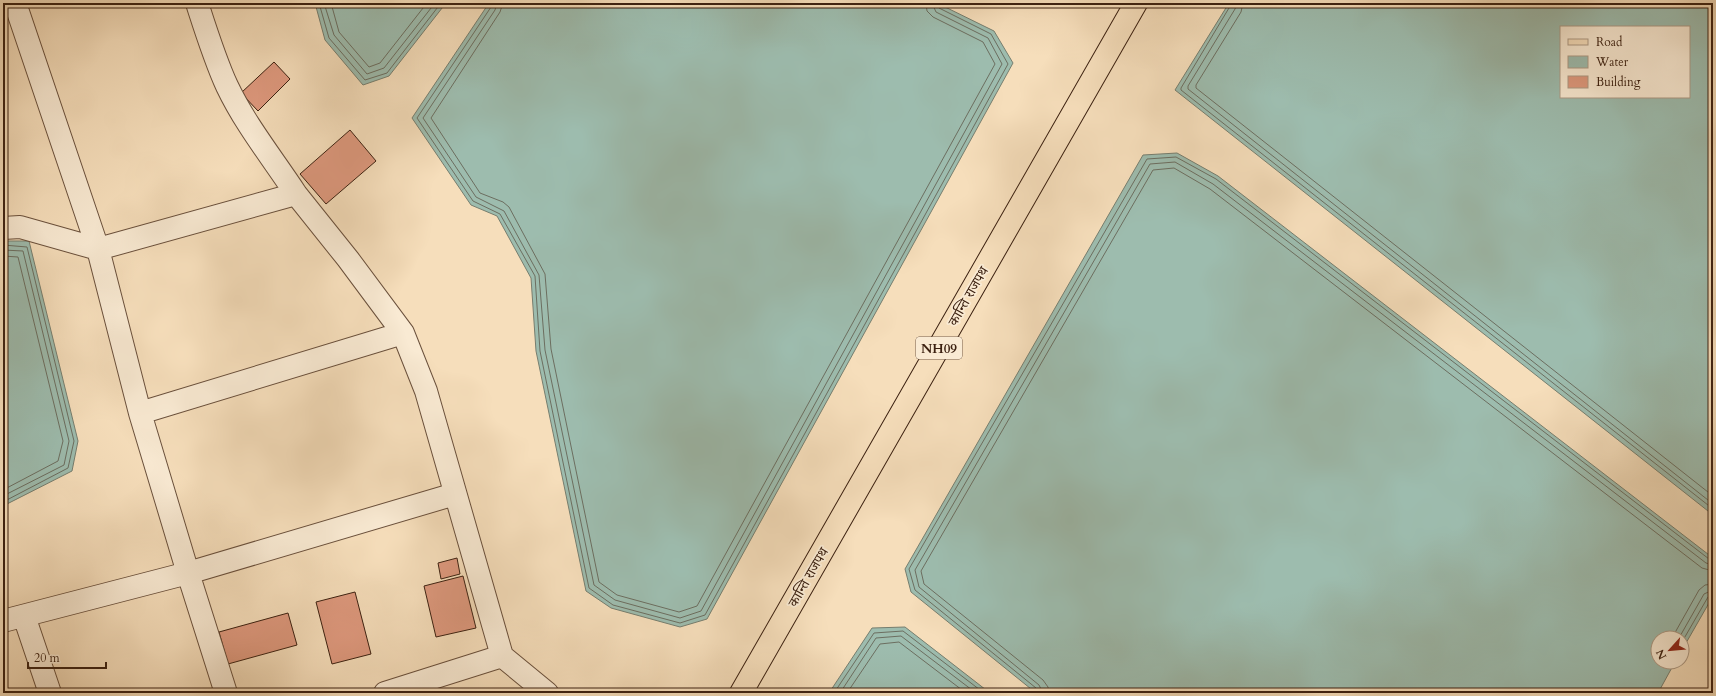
<svg xmlns="http://www.w3.org/2000/svg" width="1716" height="696" viewBox="0 0 1716 696" font-family="Cardo,'Noto Serif Devanagari',serif">
  <style>
    .water { fill: #9dbcae; stroke: #767e6f; fill-rule: evenodd }
    .lines { fill: none; stroke-linecap: round; stroke-linejoin: round }
    .shore { stroke: #6c6e60; stroke-width: 1 }
    .building { fill: #de997e; stroke: #3c2111 }
    .minor-casing { stroke: #6a503c; stroke-width: 24 }
    .primary-casing { stroke: #3c2111; stroke-width: 24 }
    .minor { stroke: #f9ead3; stroke-width: 22 }
    .primary { stroke: #f6debb; stroke-width: 22 }
    .labels { text-anchor: middle; stroke-width: 3.5; stroke-linejoin: round; paint-order: stroke }
    .shield { fill: #f9ead3; stroke: #755d4b; stroke-width: 1 }
    .shield-label { font-size: 13px; font-weight: bold; fill: #3c2111 }
    .street-label { font-size: 14px; fill: #3c2111; stroke: #f9ead3 }
  </style>
  <rect width="100%" height="100%" fill="#f6debb"/>
  <filter id="stains"><feTurbulence type="fractalNoise" baseFrequency=".005" numOctaves="4"/><feColorMatrix values="0 0 0 0 .2 0 0 0 0 .09 0 0 0 0 .02 0 0 0 .5 -.17"/></filter>
  <radialGradient id="worn" r=".72"><stop offset=".6" stop-color="#630" stop-opacity="0"/><stop offset="1" stop-color="#630" stop-opacity=".3"/></radialGradient>
  <path class="water" d="M 315,3 L 446,3 L 389,76 L 363,85 L 325,40 Z
    M 489,3 L 937,3 L 994,31 L 1013,63 L 707,619 L 680,627 L 611,608 L 586,591 L 536,351 L 531,278 L 497,216 L 471,205 L 412,118 Z
    M 1229,3 L 1713,3 L 1713,513 L 1708,511 L 1175,90 ZM 1561,27 L 1689,27 L 1689,97 L 1561,97 Z
    M 1177,153 L 1218,176 L 1713,558 L 1713,596 L 1682,650 L 1682,638 L 1658,638 L 1658,662 L 1675,662 L 1658,693 L 1036,693 L 911,592 L 905,569 L 1143,155 Z
    M 3,241 L 29,241 L 78,441 L 72,471 L 3,506 Z
    M 905,627 L 990,693 L 829,693 L 872,628 Z"/>
  <g class="lines">
    <path class="shore" d="M 319,3 L 329,38 L 365,80 L 387,73 L 441,3
      M 324,3 L 334,35 L 367,74 L 384,68 L 435,3
      M 331,3 L 339,32 L 369,67 L 380,63 L 427,3
      M 492,3 L 491,7 L 417,118 L 473,201 L 500,214 L 535,276 L 540,351 L 589,588 L 613,605 L 680,623 L 705,615 L 1008,64 L 991,34 L 939,8 L 937,3
      M 497,3 L 495,10 L 423,118 L 476,197 L 504,211 L 539,275 L 545,350 L 594,585 L 615,600 L 680,618 L 701,611 L 1002,64 L 988,38 L 936,12 L 932,3
      M 503,3 L 500,12 L 431,118 L 480,193 L 503,202 L 509,207 L 545,274 L 551,349 L 599,582 L 617,595 L 679,612 L 697,606 L 995,64 L 983,42 L 933,17 L 927,11 L 926,3
      M 1232,3 L 1181,88 L 1181,90 L 1713,509
      M 1237,3 L 1235,9 L 1188,86 L 1188,89 L 1713,504
      M 1243,3 L 1241,12 L 1196,85 L 1196,88 L 1713,496
      M 3,245 L 27,247 L 74,441 L 68,468 L 3,502
      M 3,250 L 23,251 L 69,441 L 64,465 L 3,496
      M 3,256 L 18,257 L 63,441 L 58,461 L 3,490
      M 1672,638 L 1699,590 L 1705,585 L 1713,584
      M 1679,638 L 1704,594 L 1713,590
      M 1682,642 L 1708,597 L 1713,595
      M 834,693 L 874,633 L 903,631 L 984,693
      M 840,693 L 876,638 L 901,636 L 976,693
      M 847,693 L 880,644 L 899,642 L 966,693
      M 1038,693 L 1036,688 L 915,590 L 909,569 L 1147,159 L 1176,157 L 1216,179 L 1709,559 L 1713,560
      M 1043,693 L 1039,685 L 919,587 L 915,570 L 1150,164 L 1175,162 L 1213,184 L 1706,563 L 1713,565
      M 1049,693 L 1048,687 L 1043,680 L 924,584 L 921,571 L 1153,170 L 1174,168 L 1210,189 L 1702,568 L 1713,571"/>
  </g>
  <path class="building" d="M 274,62 L 290,79 L 258,111 L 241,93 Z
    M 350,130 L 376,161 L 326,204 L 300,174 Z
    M 457,558 L 460,574 L 441,579 L 438,563 Z
    M 463,576 L 476,628 L 436,637 L 424,586 Z
    M 355,592 L 371,654 L 332,664 L 316,602 Z
    M 288,613 L 297,645 L 228,664 L 219,632 Z
    M 521,692 L 521,693 L 490,693 Z"/>
  <g class="lines">
    <defs>
      <path id="minor" d="M 15,3 L 98,249 L 140,413 L 188,573 L 226,693
        M 296,194 L 348,259 L 403,333 L 426,391 L 502,656 L 385,693
        M 3,228 L 20,227 L 98,249 L 296,194 C 273,159 245,124 227,86 C 215,60 206,31 197,3
        M 140,413 L 403,333
        M 24,616 L 50,693
        M 3,621 L 188,573 L 455,494
        M 502,656 L 547,693"/>
      <path id="primary" d="M 741,693 L 1136,3"/>
    </defs>
    <use href="#minor" class="minor-casing"/>
    <use href="#primary" class="primary-casing"/>
    <use href="#minor" class="minor"/>
    <use href="#primary" class="primary"/>
  </g>
  <g class="labels">
    <rect class="shield" x="916" y="337" width="46" height="22" rx="3"/>
    <g class="shield-label">
      <text x="939" y="353">NH09</text>
    </g>
    <g class="street-label">
      <text transform="translate(968 296) rotate(-60)" y="5">कान्ति राजपथ</text>
      <text transform="translate(808 577) rotate(-60)" y="5">कान्ति राजपथ</text>
    </g>
  </g>
  <rect width="1716" height="696" fill="none" stroke="#f6debb" stroke-width="16"/>
  <rect x="4" y="4" width="1708" height="688" fill="none" stroke="#3c2111" stroke-width="2"/>
  <rect x="8" y="8" width="1700" height="680" fill="none" stroke="#3c2111"/>
  <rect x="1560" y="26" width="130" height="72" fill="#f9ead3" stroke="#ad9a85"/>
  <rect x="1568" y="39" width="20" height="6" fill="#f6debb" stroke="#ad9a85"/>
  <text x="1596" y="46" font-size="12" fill="#3c2111">Road</text>
  <rect x="1568" y="56" width="20" height="12" fill="#9dbcae" stroke="#ad9a85"/>
  <text x="1596" y="66" font-size="12" fill="#3c2111">Water</text>
  <rect x="1568" y="76" width="20" height="12" fill="#de997e" stroke="#ad9a85"/>
  <text x="1596" y="86" font-size="12" fill="#3c2111">Building</text>
  <g transform="translate(1670 650) rotate(243)"><circle r="19" fill="#f9ead3" stroke="#ad9a85"/>
  <path d="M0-3L7 15L0 10L-7 15Z" fill="#8f2418"/>
  <text y="-6" font-size="11" font-weight="bold" text-anchor="middle" fill="#3c2111">N</text>
  </g>
  <path d="M28 662v6h78v-6" fill="none" stroke="#3c2111" stroke-width="2"/>
  <text x="34" y="662" font-size="12" fill="#3c2111" stroke="#f9ead3" stroke-width="3" paint-order="stroke">20 m</text>
  <rect width="100%" height="100%" filter="url(#stains)"/>
  <rect width="100%" height="100%" fill="url(#worn)"/>
</svg>
